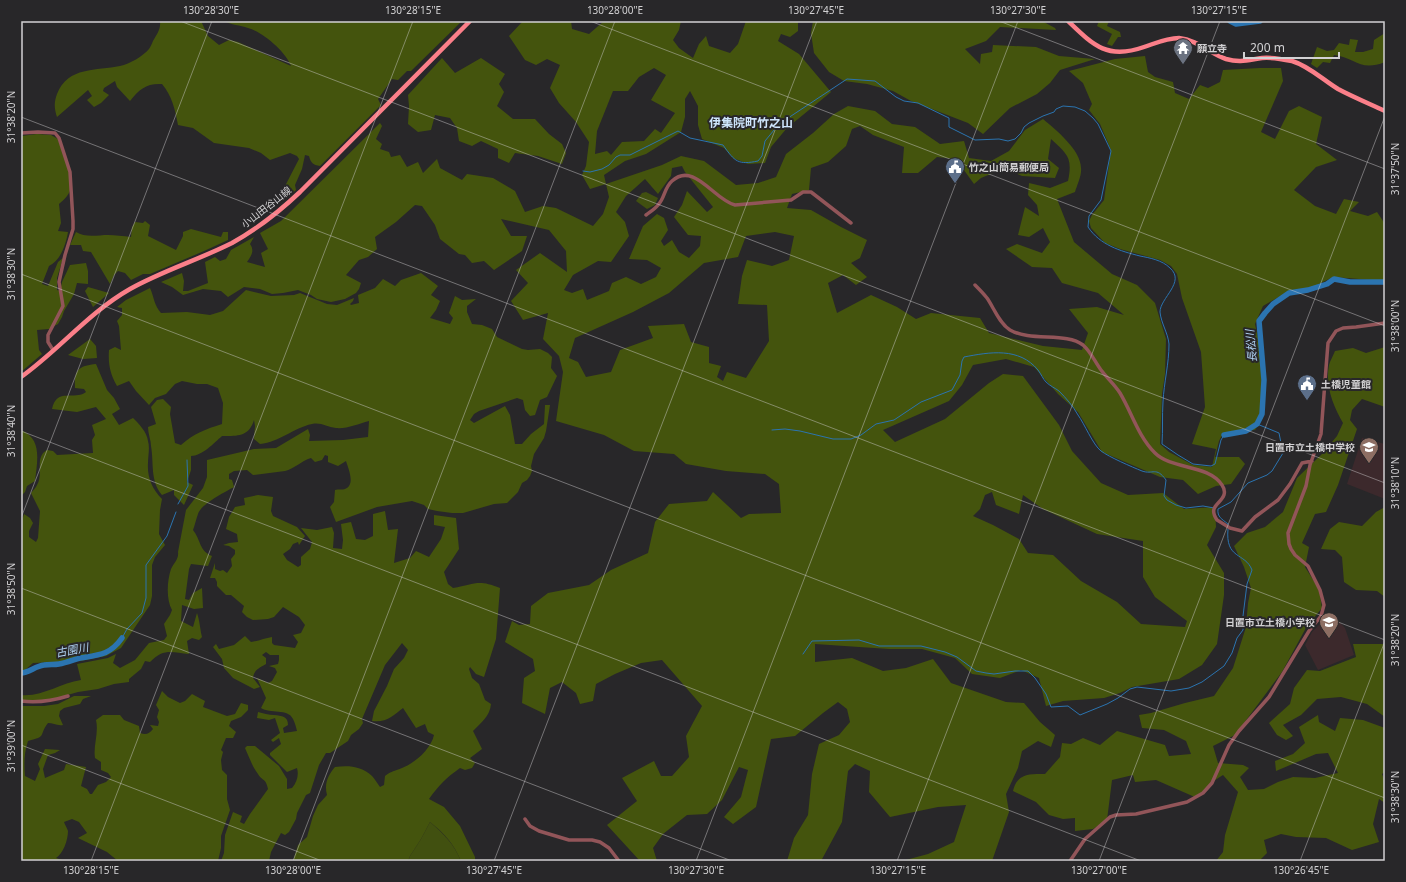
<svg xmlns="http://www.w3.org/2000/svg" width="1406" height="882" viewBox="0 0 1406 882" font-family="'Noto Sans','Noto Sans JP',sans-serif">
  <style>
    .education { fill: #3c292c }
    .green { fill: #415010 }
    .forest { fill: #44540d; fill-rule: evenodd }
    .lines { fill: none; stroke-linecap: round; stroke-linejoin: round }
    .stream { stroke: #2b74b0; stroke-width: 1 }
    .river { stroke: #2b74b0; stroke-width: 5.5 }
    .minor { stroke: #925559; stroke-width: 3.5 }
    .major { stroke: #fb7f89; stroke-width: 4.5 }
    .ticks { fill: none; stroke: #d2d1d3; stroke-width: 1; stroke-opacity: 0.45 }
    .labels { text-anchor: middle; stroke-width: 4; stroke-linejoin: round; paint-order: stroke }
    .poi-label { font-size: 10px; font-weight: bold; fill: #d2d1d3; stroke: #282729; text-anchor: start }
    .street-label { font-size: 10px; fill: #d2d1d3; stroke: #282729 }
    .water-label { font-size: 11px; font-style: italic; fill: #b1d4f5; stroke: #282729 }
    .quarter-label { font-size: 12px; font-weight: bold; fill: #cee5fc; stroke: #282729 }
    .neatline { fill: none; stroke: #d2d1d3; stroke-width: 1.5 }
    .ticks-label { font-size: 10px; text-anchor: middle; fill: #d2d1d3 }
  </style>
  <rect width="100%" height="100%" fill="#282729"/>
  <path class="education" d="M 1362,438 L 1385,444 L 1385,499 L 1347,484 Z
    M 1331,613 L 1345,628 L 1354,655 L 1318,670 L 1305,645 L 1312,632 Z"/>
  <path class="green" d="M 646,192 L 658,198 L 655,205 L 647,209 L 636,201 L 642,193 Z
    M 430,822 C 444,834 454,844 461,861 L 408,861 L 410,856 L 421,839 Z"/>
  <path class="forest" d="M 160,21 L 201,21 L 208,36 L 219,45 L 229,40 L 238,42 L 291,66 C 286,52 263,32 248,28 C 240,25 231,25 224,21 L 462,21 L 411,71 L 407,71 L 398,80 L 392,79 L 378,99 L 381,105 L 320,166 C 313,165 311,163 309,156 L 305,155 L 302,169 L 295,185 L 296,190 L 289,196 L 284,188 L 299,159 L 297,156 L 290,153 L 270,160 L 261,153 L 249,148 L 214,143 L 193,128 L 178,125 C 175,109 172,96 162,84 C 147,83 139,89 130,101 L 117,87 L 115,81 L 104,88 L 103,91 L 109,95 L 101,103 L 94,107 L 87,100 L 92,96 L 88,90 L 57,117 C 54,108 54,102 57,94 C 68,66 97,71 120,66 C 130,64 143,56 149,49 C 151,46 152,43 153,41 C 157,34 161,29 160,21 Z
    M 523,21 L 571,21 L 572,29 L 589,34 L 604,21 L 681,21 L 679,30 L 673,40 L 679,48 L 693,58 L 699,44 L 706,36 L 709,46 L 730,53 L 738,44 L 746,21 L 798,21 L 798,31 L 790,37 L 781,34 L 778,41 L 799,54 L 831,92 L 787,128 L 771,147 L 765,163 L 748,164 L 733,158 L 724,148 L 702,139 L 698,125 L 698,106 L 690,91 L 685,99 L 685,117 L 681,132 L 646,154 L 625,161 L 604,175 L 606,184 L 662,165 L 681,156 L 704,161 L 736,185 L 758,183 L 776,177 L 786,154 L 813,133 L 834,114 L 848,106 L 875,111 L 892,124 L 915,127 L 940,144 L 964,141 L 969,158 L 991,161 L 1009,151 L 1025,130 L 1043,119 C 1056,130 1081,150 1081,168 C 1082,175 1077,185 1075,192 L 1057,199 L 1074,242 L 1112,274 L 1137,285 L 1155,303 L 1166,339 L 1165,374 L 1162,394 L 1160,444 L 1169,452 L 1193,465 L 1212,467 L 1216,449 L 1192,444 L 1205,407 L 1201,352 L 1182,298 L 1177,274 L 1171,266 L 1160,260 L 1120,249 L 1105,243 L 1091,228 L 1089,221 L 1092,215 L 1104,200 L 1111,150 L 1100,124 L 1089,110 L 1092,104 L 1083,83 L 1069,71 L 1115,59 L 1145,56 L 1148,72 L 1155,77 L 1173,82 L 1175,93 L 1189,99 L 1200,85 L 1208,88 L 1220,82 L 1223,70 L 1260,68 L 1281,68 L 1283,81 L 1261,132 L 1275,139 L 1289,111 L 1299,106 L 1322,117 L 1316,144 L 1337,160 L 1316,167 L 1294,190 L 1315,206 L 1336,214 L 1344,199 L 1359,202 L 1350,211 L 1368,216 L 1377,212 L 1385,224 L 1385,281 L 1333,277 L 1311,288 L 1289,291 L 1263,306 L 1255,324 L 1263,362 L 1263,418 L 1255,430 L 1223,433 L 1219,441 L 1215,457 L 1239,457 L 1245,464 L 1231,484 L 1216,486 L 1198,494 L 1183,480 L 1160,477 L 1102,452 L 1078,412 L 1058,394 L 1034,367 L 1006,359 L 973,365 L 962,385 L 949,401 L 883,430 L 895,442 L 945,419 L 989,383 L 1003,374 L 1023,376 L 1059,425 L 1072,451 L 1101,483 L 1128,495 L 1163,493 L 1184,509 L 1215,507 L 1216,527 L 1207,545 L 1224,573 L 1224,595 L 1217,644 L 1202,665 L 1179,679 L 1132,687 L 1120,693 L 1104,698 L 1063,701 L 1046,706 L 1039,678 L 1021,670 L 1000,678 L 972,674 L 955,658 L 922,649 L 889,649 L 815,644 L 815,662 L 852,658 L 883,671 L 906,668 L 933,659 L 951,683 L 1006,702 L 1024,703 L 1040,722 L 1055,735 L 1051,747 L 1038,741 L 1022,751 L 1018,768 L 1006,794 L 1009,812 L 992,861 L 902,861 L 928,854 L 954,842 L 966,805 L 938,807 L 890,817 L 869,792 L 870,771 L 855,764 L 848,771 L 842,822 L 821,861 L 787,861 L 794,838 L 808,815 L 812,774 L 819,744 L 839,735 L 850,722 L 847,709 L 838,702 L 823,713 L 795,736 L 771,739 L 756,807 L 733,824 L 724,817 L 741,797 L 748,770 L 739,767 L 722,800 L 707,814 L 687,815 L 663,834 L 653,848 L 657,861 L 640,861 L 607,825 L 637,801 L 622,778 L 654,761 L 661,776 L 672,776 L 689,757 L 686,736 L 702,706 L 662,660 L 641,663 L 615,674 L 596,684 L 593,701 L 580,704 L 576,693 L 562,682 L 550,688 L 545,714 L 522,703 L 524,678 L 535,671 L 533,659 L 505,642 L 512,621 L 519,625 L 530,624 L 531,606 L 548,593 L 589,585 L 611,570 L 648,553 L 655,522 L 669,504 L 707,501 L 713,492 L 741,518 L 749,514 L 781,513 L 779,484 L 765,474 L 726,471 L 686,464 L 674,454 L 634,451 L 604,435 L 556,421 L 563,372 L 559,356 L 543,339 L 548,313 L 523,320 L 511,301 L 528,283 L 516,270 L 540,253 L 567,272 L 566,251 L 549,230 L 501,219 L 511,236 L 527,236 L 522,251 L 494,270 L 484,261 L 472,263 L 465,255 L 459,254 L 440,239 L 435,225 L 422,206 L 415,205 L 396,222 L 375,237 L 377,249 L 368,257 L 359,260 L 346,275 L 361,283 L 359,289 L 356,293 L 345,299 L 331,302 L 317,299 L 311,295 L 298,290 L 283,293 L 272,294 L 260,289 L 244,287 L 228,297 L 221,291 L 203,289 L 183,295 L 172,287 L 161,282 L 182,273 L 184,281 L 183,291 L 188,291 L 208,283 L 205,262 L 215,257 L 220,261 L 226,259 L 231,250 L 254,237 L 250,244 C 255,251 251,256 247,262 L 265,267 L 261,253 L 268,249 L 260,233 L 281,221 L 380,123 L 382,126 L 376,139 L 382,144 L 380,149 L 389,152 L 391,157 L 400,155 L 407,167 L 418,162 L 423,173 L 437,159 L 440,168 L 462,180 L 467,174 L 493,178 L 515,191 L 525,212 L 543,206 L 556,208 L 593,226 L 603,214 L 609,197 L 606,184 L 590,189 L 582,175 L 586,166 L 589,142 L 576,122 L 559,103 L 550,88 L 560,65 L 547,59 L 536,65 L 525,60 L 509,36 ZM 654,68 L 666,75 L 651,100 L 675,113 L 661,133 L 655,129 L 644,141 L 622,142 L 611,155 L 607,151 L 595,154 L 597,131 L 613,91 L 628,91 L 639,77 ZM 860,126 L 873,135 L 904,147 L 902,173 L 918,173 L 937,157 L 956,159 L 974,184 L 981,178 L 1005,168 L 1022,176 L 1055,178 L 1059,168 L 1048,159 L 1051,139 C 1067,154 1073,157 1068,181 L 1050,188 L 1029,183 L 1028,195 L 1037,205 L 1039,216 L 1025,207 L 1018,235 L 1029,237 L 1043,228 L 1050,242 L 1042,253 L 1017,244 L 1006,249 L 1032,267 L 1052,268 L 1062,283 L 1098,293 L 1124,315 L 1097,307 L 1069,309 L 1088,333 L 1082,350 L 1043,346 L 989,333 L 980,318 L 931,313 L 916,319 L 897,307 L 871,295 L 837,313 L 828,283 L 843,275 L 856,285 L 867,277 L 851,263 L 860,258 L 867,240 L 841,227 L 811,210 L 787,208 L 792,194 L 809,190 L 811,168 L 828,162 L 846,146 L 852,129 ZM 682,166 L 685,172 L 713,207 L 707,212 L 687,191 L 682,205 L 674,217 L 688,235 L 701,236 L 700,246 L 689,258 L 679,252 L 672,240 L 664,246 L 661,241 L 668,230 L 664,218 L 657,214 L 643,226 L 629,259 L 647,260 L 661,268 L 656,277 L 641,284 L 626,277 L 612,283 L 609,291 L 587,300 L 583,289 L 572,293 L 564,290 L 573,275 L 598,261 L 611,262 L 629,236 L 625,222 L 616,212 L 626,196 L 645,179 L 658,194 L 671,176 L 672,168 ZM 775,232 L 794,236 L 789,260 L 772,266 L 747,260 L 742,276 L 738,304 L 767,305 L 769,341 L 746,378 L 727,372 L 723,381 L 717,377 L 721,366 L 709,363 L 709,347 L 691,342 L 684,324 L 648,326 L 653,338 L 620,350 L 611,372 L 586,377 L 578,362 L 569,358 L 575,338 L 633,312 L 669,293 L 704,263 L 738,257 L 746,236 ZM 992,492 L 996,505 L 1019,514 L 1023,495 L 1043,509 L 1097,534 L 1143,541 L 1143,577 L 1155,597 L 1187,621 L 1185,627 L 1141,624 L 1117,602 L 1081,581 L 1053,555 L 1028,553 L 1019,539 L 993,525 L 973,516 L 980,509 L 985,495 Z
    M 813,21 L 1042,21 L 1055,28 L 1056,30 L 1000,27 L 986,41 L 965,49 L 980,64 L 981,54 L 992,52 L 993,45 L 1036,47 L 1059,56 L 1095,59 L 1060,70 L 1050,83 L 1037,94 L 1010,108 L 983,134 L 968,123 L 911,101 L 893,91 L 867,84 L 844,81 L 829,72 L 814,53 L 811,33 Z
    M 1099,21 L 1109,21 L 1107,26 L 1120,32 L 1121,37 L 1118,37 L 1112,46 L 1107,44 L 1112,34 L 1097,26 Z
    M 1385,33 L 1385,62 C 1360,72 1356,58 1334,55 L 1330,63 L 1323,62 L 1317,68 L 1311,64 L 1317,47 L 1327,51 L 1334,50 L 1339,43 L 1349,45 L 1350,39 L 1358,40 L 1355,52 L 1363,52 L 1373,49 L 1374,40 Z
    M 442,58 L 455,73 L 481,58 L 505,74 L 499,84 L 504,92 L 497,106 L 513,119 L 535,119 L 549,134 L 562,144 L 566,153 L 562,164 L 538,156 L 515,153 L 509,163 L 498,158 L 498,149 L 481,141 L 472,146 L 459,141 L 457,128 L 450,118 L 435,115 L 431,130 L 418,132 L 408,124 L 409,106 L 408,95 Z
    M 37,134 L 51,135 L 58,139 C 61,150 72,174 71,186 C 71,193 64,200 59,204 L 61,223 L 58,231 L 68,232 C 66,244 61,260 49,266 L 42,284 L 48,286 L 58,262 L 63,258 L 57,278 L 57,290 L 60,291 L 62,282 L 70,265 L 86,263 L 88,271 L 88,284 L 77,283 L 74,294 L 64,311 L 62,317 L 58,324 L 49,329 L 37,330 L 39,350 L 42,354 L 21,372 L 21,136 Z
    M 145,221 L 150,225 L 148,236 L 176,250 L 183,236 L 183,232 L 191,229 L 221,237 L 223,232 L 228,232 L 228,240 L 204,251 L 150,274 L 143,274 L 131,280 L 125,273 L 118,271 L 114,275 L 110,284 L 91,252 L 83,251 L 81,245 L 70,245 L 76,232 C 85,238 98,235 108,235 C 115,235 123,236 131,237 L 132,227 L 135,222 L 143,223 Z
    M 421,273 L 438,286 L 431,295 L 440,301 L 436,310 L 430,318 L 450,324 L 453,318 L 449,313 L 455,296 L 462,300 L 476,299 L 467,306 L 467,312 L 472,324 L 482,325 L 492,329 L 497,337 L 522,349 L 528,350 L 540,349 L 548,353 L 552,357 L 551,368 L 557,376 L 547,397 L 540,400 L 535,415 L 530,416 L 525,410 L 523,400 L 517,398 L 479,411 L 474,414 L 470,420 L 474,423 L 505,406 L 510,415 L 515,444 L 522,444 L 531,434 L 544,424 L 545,405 L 550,405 L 546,431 L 544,438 L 534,454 L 531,466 L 532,471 L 530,476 L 527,480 L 522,483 L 518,492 L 507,503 L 494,504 L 463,513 L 452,513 L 437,511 L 428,509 L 424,505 L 412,501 L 377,507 L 336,522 L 330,507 L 334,502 L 335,490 C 338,489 343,490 345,489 C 356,485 348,468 346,461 L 338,466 L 328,462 L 328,456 L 325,455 L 322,460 L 315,462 L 311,458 C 301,461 294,469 285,471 L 253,475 L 247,470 L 234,471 L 229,474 L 229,479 L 232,480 L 234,487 C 225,492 201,504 198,514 C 196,519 195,525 193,530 C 201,540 199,551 212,556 L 208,566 L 191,564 L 189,569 L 185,599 L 189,600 L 193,593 L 202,588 L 203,608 L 194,609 L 182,605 L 181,621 L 193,627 L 197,613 C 200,622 200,629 202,637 L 199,640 L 192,638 L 187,641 L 189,654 C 172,652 163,648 150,662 L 145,661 L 141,669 L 129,679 L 129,682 L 114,684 L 98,689 L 78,692 L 50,700 L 21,701 L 21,695 C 43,697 60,683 81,680 L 77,664 L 108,658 L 116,654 L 113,663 L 120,668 L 135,660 L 149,643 L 164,640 L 167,636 L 164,624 L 170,615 L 172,610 C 166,599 167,581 171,569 C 174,563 179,559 178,552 L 186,510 L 203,488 L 207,477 L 207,460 L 254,449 L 276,448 L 308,429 L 310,435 L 309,441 L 343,440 L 368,437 L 369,421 C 358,424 347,429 336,428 C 327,427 321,422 312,424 C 293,428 280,442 260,444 L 254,439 L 255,426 L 254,420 C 249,437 237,436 222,436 C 214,443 202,456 191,456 L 191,470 L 187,482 L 193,485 L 184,505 L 174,495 L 174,490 L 162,495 C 150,481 154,463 151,446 C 151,440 148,434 148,427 L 156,424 L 151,407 L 157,400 L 163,399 L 171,407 L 170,414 L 175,443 L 181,445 C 193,434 206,429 222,424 L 223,403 L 218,388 L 207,384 L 197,384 L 182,381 L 175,384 L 166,394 L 155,398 L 149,405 L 136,391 L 129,381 L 117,386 C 110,374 108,364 109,350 L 115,347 L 121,350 L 119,326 L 117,321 L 122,315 L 122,308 L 117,307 L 126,300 L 150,288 C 154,297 154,305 161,313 L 187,312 L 210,315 L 223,311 L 246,290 L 271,296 L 294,295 L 300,293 L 327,304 L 337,305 L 354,298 L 353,301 L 350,304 L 351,305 L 359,303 L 358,295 L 375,288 L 383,279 L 395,286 L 401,280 Z
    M 88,287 L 109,293 L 93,307 L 85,291 Z
    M 90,339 L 96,346 L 97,358 L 83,359 L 68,355 Z
    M 1385,347 L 1385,407 L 1362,399 L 1352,410 L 1350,420 L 1357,429 L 1338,485 L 1326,512 L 1315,514 L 1302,543 L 1309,547 L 1305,567 L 1319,589 L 1322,608 L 1307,626 L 1282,672 L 1235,735 L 1213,746 L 1218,763 L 1243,765 L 1249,768 L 1240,777 L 1248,790 L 1264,789 L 1278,782 L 1293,777 L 1315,778 L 1338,773 L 1328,753 L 1316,754 L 1276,771 L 1275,761 L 1293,754 L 1305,743 L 1299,727 L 1318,715 L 1319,722 L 1335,731 L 1340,718 L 1363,720 L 1385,728 L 1385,772 L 1382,774 L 1385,781 L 1385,803 L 1379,799 L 1373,824 L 1379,842 L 1352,850 L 1326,838 L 1296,837 L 1281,834 L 1264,840 L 1267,853 L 1259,861 L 1216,861 L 1223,852 L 1225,835 L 1238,792 L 1223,775 L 1212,782 L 1197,798 L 1156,780 L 1135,782 L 1133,775 L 1112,780 L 1107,820 L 1093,829 L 1075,831 L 1075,818 L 1063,819 L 1049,815 L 1036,802 L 1013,791 C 1017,773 1030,774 1045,774 L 1060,757 L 1062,743 L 1071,744 L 1083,738 L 1100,745 L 1117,731 L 1165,745 L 1169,756 L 1191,754 L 1186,741 L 1164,730 L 1142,728 L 1139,715 L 1151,713 L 1185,703 L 1214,696 L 1233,668 L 1246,627 L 1248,603 L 1251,588 L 1244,567 L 1234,546 L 1247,533 L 1265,527 L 1283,512 L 1297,478 L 1321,455 L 1337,436 L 1343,423 C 1333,405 1325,386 1329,365 C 1330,361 1333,356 1335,351 L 1353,348 L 1366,353 Z
    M 96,364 L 107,390 L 114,398 L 120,409 L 112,414 L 119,425 L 133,418 C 139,424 147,432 148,441 C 150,448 148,456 148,463 C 147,477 152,489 162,499 L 160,510 L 159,534 L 165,545 L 155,557 L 152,565 L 152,596 L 150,605 L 121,648 L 106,656 L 80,661 L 33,663 L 25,670 L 21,670 L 21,524 L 24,514 L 30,518 L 33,523 L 29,531 L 29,537 L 36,542 L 38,538 L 40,511 L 31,493 C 33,490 36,488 37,485 C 44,474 34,457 47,450 L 53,451 L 57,455 L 93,453 L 92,440 L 95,435 L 92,425 L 106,419 L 96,407 L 77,412 L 52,409 C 57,387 74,401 86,392 L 84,389 L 75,388 C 74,369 79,366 96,364 Z
    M 21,430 C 43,439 37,462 35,481 L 27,486 L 25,492 L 22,495 Z
    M 258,495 L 273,497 L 271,511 L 273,516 L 297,527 L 305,536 L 299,545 L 298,542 L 293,544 L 290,549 L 283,554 L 287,560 L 298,567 L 301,565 L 301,557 L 310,549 L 312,542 L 301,528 L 317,530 L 332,527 L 334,533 L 333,548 L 342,549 L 343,540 L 341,524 L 351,522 L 356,539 L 365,540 L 373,536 L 373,514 L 385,511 L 388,530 L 398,529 L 394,563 L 410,558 L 416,551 L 429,557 L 441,539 L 445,527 L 434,525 L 434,515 L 456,518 L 459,549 L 444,572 L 448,584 L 453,588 C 475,584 478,579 500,588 L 496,639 L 484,677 L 476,674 L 470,667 L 469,669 L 472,678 L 479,684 L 485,700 L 491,704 C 490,716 481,723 473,731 L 482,749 L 470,758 L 475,763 L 472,768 L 465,770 L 460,768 C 446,778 439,785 429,799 L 444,807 L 460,826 L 475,857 L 475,861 L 461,861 C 454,844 444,833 430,822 L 421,839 L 410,856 L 408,861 L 293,861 L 298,845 L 307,837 L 313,816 L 318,805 L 327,795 C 324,784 328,775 335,767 C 348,765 362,766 372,776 C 375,779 377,783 380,787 L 384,785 L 385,776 C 393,770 393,772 402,768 C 415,763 431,749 434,735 L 428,732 L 425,724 L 416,728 L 403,708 C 393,716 386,723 372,721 L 374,711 L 387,686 L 394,669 L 404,658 L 408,650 L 402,643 L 385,665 L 362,719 L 363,723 L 359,729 L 351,735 L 348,741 L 330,753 L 326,753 L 319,765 L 310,793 L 306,795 L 297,813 L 296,819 L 289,832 L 285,835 L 281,833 L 271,852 L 269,861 L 221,861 L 224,853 L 225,835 L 233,812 L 242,816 L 240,822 L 244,824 L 250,814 L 268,789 C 266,778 262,781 258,774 C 252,766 249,757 245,748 L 247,746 L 255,746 L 279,766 L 287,779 L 287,789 L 292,788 C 297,782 299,775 297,768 L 287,772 L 270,755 L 270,753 L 281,744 L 279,738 L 273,742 L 271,740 L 280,733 L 275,718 L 269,720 L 257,718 L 258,712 C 263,713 269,715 274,715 C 282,716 288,716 288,725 L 283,728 L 284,733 L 297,731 C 296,727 295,723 293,719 C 288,708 270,714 261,708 L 266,698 L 257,678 L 268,683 L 272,681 L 277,672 L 275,668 L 269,666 L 278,664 L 279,660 L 279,655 L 270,655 L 266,652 L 262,655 L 266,658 L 266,664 C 259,668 254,670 253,678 L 260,687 L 254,689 L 233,678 L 224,668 L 222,659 L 213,647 L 216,644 L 219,649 L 234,645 L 245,636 L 251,642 C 259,641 265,638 272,637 L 272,643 L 274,645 L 295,648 L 298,642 L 293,635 L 301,633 L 305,625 L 299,617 L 283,607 L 274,617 L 268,619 L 253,620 L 247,617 L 242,612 L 244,606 L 231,595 L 226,595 L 217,586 L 217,582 L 215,578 L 210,578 L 215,563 L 215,569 L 220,571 L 223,570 L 227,573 L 232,566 L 231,559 L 235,554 L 235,550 L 229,546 L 223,545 L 229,543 L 238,542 L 237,534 L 226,529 L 229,517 L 235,507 L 245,505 L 244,498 Z
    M 1385,507 L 1385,597 L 1377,591 L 1356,590 L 1344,582 L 1342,557 L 1335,550 L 1321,549 L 1330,529 L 1339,522 L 1362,526 L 1376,512 Z
    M 1353,644 L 1385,644 L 1385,717 L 1367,704 L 1341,697 L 1317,699 L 1301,715 L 1283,725 L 1293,736 L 1286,740 L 1277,735 L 1269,723 L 1290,704 L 1294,688 L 1307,670 L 1320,671 L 1356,657 Z
    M 162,691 L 168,697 L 180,703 L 185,701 L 192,694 L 205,701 L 203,707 L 227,716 L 235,714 L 241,703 L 248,705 L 248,710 L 241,717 L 231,721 L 229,726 L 236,732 L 233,738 L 226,738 L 221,750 L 223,752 L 221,760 L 222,770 L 227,775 L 227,799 L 230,810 L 221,836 L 221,848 L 218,861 L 118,861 L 107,852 L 78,838 L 87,833 L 79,822 L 72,819 L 64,822 C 65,825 67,828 68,831 C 68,840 63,854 56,858 L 65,861 L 21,861 L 21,706 L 44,706 L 58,704 L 74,696 L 91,696 L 83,699 L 80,704 L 64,708 L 60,711 L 59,716 L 63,725 C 57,726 53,723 48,723 C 38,736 48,736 28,741 C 24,753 24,764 25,776 L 35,781 L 40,769 L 38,764 L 45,749 L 60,750 L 55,753 L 48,755 L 43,769 L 45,778 L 64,770 L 66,764 L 86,767 L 81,786 L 87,789 L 90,794 L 92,794 L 98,785 L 106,782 L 111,777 L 108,773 L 101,770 L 101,762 L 95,758 C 93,746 99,733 96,720 L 103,715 L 120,715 L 124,720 L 139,726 L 140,733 C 146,735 149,734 153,729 L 150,725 L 158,726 L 159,722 L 157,717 L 159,710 L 156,705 Z"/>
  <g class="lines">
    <path class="stream" d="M 583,171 L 590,172 L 602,169 L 609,165 L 616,157 L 620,155 L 630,155 L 678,131 L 690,138 L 723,145 C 735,162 738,165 758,161 L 762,156 L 765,141 L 779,124 L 847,79 L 875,81 L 896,97 L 904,101 L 918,103 L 949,118 L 949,127 L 975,140 L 999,139 L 1008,141 L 1015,139 L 1021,133 L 1024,127 L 1029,123 L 1043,116 L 1054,112 L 1056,109 L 1063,106 L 1075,107 L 1085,111 L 1093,118 L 1098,124 L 1111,151 L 1101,200 L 1089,216 L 1088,227 C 1100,245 1120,251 1140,256 C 1150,258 1162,260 1170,268 C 1186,282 1160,298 1160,312 C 1161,323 1168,333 1169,344 C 1169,364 1164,382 1163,402 C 1162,416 1163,430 1162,444 L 1178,455 L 1193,464 L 1211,466 L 1215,464 L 1221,440 L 1224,435
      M 772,430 L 785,429 L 800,431 L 833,439 L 851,439 L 861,435 L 876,424 L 894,420 L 921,402 L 952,390 L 960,375 L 962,361 L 964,357 C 990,352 1019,347 1038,370 C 1041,374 1043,379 1046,382 C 1050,386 1055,388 1059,391 C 1066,398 1073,406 1078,415 C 1084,423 1093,445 1101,451 C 1109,457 1132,467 1142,471 C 1153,475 1156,466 1166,480 L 1164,496 L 1167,500 L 1176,505 L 1186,508 L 1203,506 L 1214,508
      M 178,504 L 188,486 L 187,460
      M 1228,525 L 1228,524 C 1222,519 1217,517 1218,509 L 1231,502 L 1248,483 L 1267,475 L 1272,471 L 1283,453 L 1279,433 L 1257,424
      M 122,638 L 127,629 L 142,613 L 146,598 L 146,565 L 167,536 L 176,512
      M 803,654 L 812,641 L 859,640 L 879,646 L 921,646 L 945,652 L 957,657 L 976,671 L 986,673 L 994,674 L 1015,671 L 1028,671 L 1035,678 L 1046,694 L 1051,707 L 1068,706 L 1080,715 L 1107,704 L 1118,698 L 1130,689 L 1137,687 L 1171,691 L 1189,688 L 1202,682 L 1224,666 L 1232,653 L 1237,638 L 1243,630 L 1243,616 L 1247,584 L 1252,570 C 1245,552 1225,560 1228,529"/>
    <path class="river" d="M 1230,21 L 1236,24 L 1260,21
      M 1224,435 L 1246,431 L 1257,424 L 1262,414 L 1264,380 L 1259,321 L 1265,313 L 1273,304 L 1289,293 L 1308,290 L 1327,284 L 1334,279 L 1350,282 L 1385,282
      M 21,673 C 29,673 35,666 44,665 C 49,664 54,665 59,664 C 66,663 73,660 80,658 C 99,655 110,655 122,638"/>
    <path class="minor" d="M 21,133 L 38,132 L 55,133 L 59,138 L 70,172 L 73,221 L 73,229 L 65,255 L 59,282 L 63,306 L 48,335 L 48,342 L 53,350
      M 646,215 C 650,212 655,209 658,205 C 665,198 664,188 672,181 C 694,161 714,200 735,205 L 791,200 L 803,192 L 811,192 L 851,223
      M 975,285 C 979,289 983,293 987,298 C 994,308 999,323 1010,330 C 1031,342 1066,332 1083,345 C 1091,352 1095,362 1101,370 C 1107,378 1115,385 1120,393 C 1132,413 1138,436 1155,453 C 1172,470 1208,464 1222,485 C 1230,497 1216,502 1214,509 C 1213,512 1215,517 1217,520 L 1230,528 L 1242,531 L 1255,517 L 1278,500 L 1290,484 L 1302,463 L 1312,461
      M 21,701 C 38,703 52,701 68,696
      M 525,819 L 530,826 L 539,831 L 569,840 L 592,840 L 600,842 L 609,848 L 619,861
      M 1070,861 L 1085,839 L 1110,817 L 1116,815 L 1136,814 L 1187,802 L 1203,793 L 1212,783 L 1229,745 L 1239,731 L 1269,697 L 1309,631 L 1321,616 L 1324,605 L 1320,590 L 1308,566 L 1295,555 L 1291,549 L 1289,544 L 1288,533 L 1306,486 L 1310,465 L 1321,434 L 1325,381 L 1328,343 L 1336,331 L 1343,328 L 1356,327 L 1385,323"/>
    <path class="major" d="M 1068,21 C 1093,45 1107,60 1144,47 C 1156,43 1167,38 1179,38 C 1198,40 1210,54 1226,59 C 1240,63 1248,60 1262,58 C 1271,57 1282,59 1292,61 C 1309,66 1323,80 1338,89 C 1353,97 1370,104 1385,111
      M 21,377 C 59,350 88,313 130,289 C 162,271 198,260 232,243 C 257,229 279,212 300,192 L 470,21"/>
  </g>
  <path class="ticks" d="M 180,21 L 1385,483M 590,21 L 1385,326M 999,21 L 1385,169M 21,117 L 1385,640M 21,274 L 1385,798M 21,431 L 1141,861M 21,518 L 212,21M 21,588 L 732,861M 21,745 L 322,861M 91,861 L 413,21M 293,861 L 615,21M 494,861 L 817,21M 696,861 L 1018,21M 897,861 L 1220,21M 1099,861 L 1385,116M 1300,861 L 1385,641"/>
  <defs>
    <symbol id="temple-pin" viewBox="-11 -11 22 30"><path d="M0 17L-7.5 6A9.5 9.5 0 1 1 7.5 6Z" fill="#6b7280" stroke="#282729"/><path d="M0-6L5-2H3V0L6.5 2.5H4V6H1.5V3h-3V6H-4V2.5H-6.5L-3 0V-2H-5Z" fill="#fff"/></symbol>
    <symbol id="civic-pin" viewBox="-11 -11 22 30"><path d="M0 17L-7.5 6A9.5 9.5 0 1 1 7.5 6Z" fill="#5c6f8a" stroke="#282729"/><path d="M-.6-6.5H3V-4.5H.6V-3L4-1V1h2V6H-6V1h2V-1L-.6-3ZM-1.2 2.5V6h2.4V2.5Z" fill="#fff"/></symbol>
    <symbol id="school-pin" viewBox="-11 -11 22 30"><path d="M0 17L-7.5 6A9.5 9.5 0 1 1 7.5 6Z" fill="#8d6e63" stroke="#282729"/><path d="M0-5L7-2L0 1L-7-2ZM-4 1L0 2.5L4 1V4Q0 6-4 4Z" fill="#fff"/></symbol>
  </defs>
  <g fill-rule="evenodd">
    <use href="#temple-pin" x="1172" y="37" width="22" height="30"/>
    <use href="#civic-pin" x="944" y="156" width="22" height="30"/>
    <use href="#civic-pin" x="1296" y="373" width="22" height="30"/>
    <use href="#school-pin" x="1358" y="436" width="22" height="30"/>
    <use href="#school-pin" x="1318" y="611" width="22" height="30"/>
  </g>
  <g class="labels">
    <g class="poi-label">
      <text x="1197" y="52">願立寺</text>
      <text x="969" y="171">竹之山簡易郵便局</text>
      <text x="1321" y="388">土橋児童館</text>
      <text x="1355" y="451" text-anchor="end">日置市立土橋中学校</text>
      <text x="1315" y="626" text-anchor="end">日置市立土橋小学校</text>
    </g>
    <g class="street-label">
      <text transform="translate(266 207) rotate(-38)" y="4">小山田谷山線</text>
    </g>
    <g class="water-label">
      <text transform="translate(1251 346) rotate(-95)" y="4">長松川</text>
      <text transform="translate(72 650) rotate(-11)" y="4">古園川</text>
    </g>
    <g class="quarter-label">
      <text x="751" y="127">伊集院町竹之山</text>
    </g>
  </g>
  <rect width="1406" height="882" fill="none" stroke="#282729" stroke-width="44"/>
  <path d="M1244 52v6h95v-6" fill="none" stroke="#d2d1d3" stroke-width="2"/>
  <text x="1250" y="52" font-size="12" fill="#d2d1d3" stroke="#282729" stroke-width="3" paint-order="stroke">200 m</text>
  <rect x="22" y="22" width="1362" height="838" class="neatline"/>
  <g class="ticks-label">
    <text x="211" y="14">130°28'30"E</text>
    <text x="413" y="14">130°28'15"E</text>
    <text x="615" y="14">130°28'00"E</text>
    <text x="816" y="14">130°27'45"E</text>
    <text x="1018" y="14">130°27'30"E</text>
    <text x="1219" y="14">130°27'15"E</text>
    <text transform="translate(11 117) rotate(-90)" y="4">31°38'20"N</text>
    <text transform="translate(1395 169) rotate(-90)" y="4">31°37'50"N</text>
    <text transform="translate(11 274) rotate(-90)" y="4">31°38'30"N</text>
    <text transform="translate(1395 326) rotate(-90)" y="4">31°38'00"N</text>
    <text transform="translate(11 431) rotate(-90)" y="4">31°38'40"N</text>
    <text transform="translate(1395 483) rotate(-90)" y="4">31°38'10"N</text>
    <text transform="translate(11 589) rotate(-90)" y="4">31°38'50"N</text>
    <text transform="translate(1395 640) rotate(-90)" y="4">31°38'20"N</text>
    <text transform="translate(11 746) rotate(-90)" y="4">31°39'00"N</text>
    <text transform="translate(1395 797) rotate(-90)" y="4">31°38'30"N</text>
    <text x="91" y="874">130°28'15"E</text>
    <text x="293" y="874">130°28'00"E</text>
    <text x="494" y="874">130°27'45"E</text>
    <text x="696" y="874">130°27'30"E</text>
    <text x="898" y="874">130°27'15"E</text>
    <text x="1099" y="874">130°27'00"E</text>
    <text x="1301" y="874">130°26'45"E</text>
  </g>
</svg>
